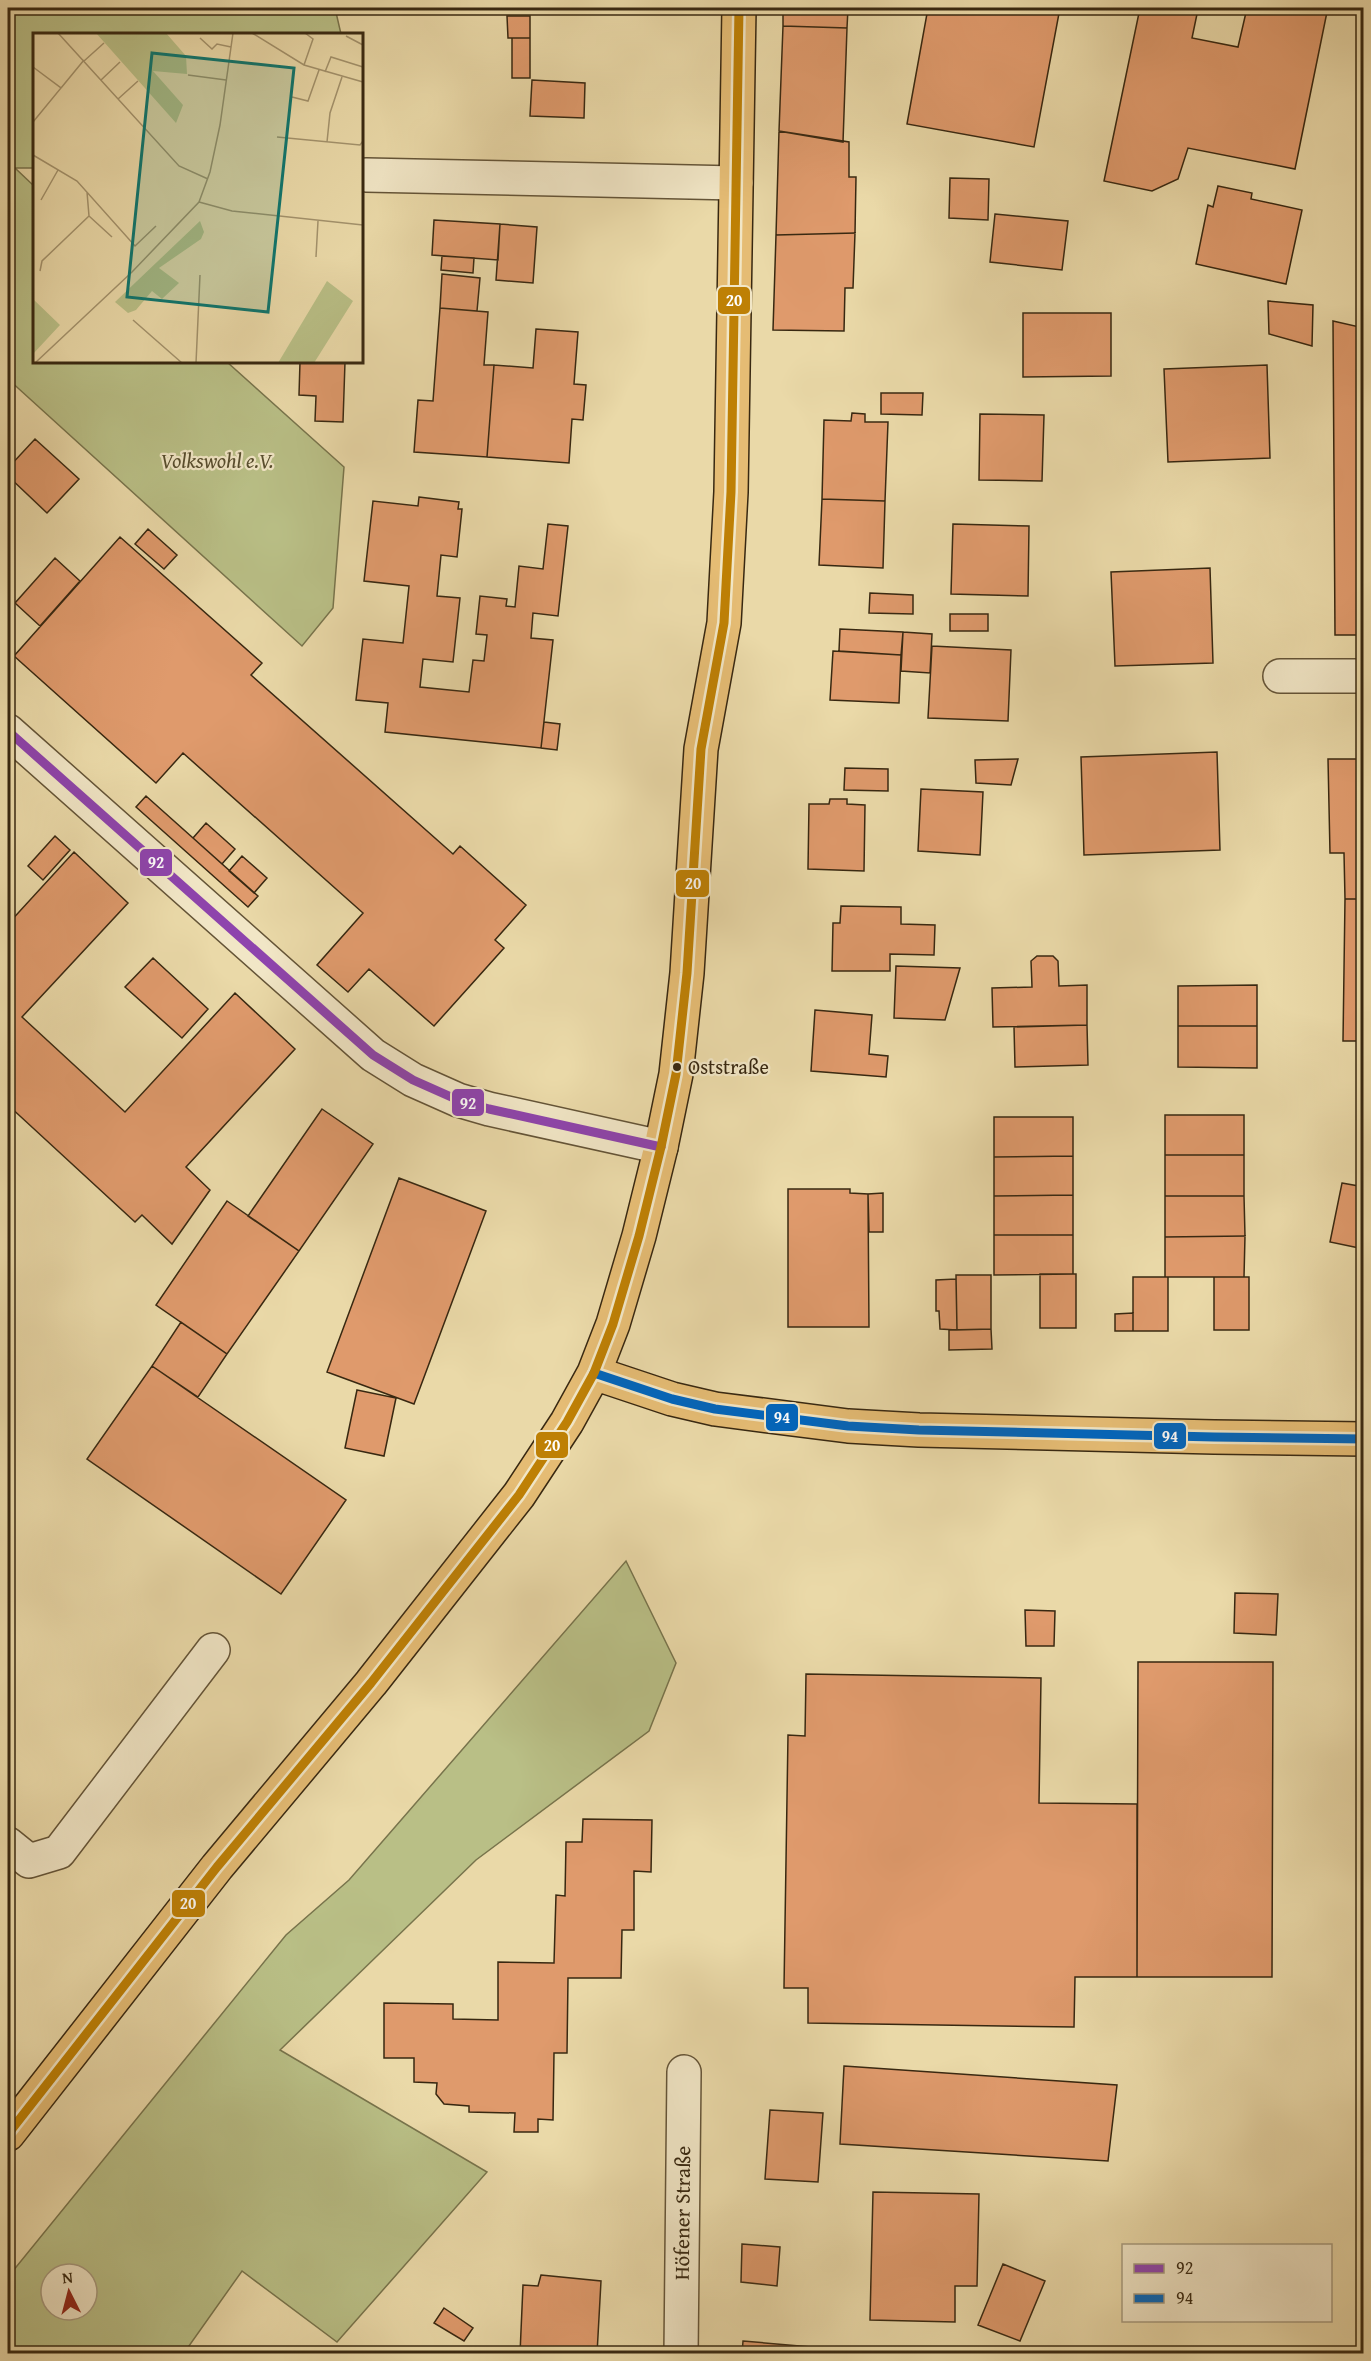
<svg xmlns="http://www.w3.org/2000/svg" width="1371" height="2361" viewBox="0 0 1371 2361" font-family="'Gentium Book Plus',serif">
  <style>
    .green { fill: #b9bf86; stroke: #78744c; stroke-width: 1.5; fill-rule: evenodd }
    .building { fill: #df9a6c; stroke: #382811; stroke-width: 1.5 }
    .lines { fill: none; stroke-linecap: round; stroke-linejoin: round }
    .minor-casing { stroke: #645437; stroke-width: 36 }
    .major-casing { stroke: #382811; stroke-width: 36 }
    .minor { stroke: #f1e6c6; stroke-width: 33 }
    .major { stroke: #e5bc74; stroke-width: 33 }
    .bus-1-casing { stroke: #f1e6c6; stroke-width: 14 }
    .bus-2-casing { stroke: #f1e6c6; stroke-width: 14 }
    .bus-3-casing { stroke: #f1e6c6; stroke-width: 14 }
    .bus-1 { stroke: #8e44ad; stroke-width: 9 }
    .bus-2 { stroke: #0065bd; stroke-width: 9 }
    .bus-3 { stroke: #be8005; stroke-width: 9 }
    .bus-dot { fill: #382811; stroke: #f1e6c6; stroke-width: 2 }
    .labels { text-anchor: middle; stroke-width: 4.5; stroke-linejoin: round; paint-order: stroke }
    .bus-label { font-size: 20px; fill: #382811; stroke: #f1e6c6; text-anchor: start }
    .park-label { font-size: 21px; font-style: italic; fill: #584e2e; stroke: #f1e6c6 }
    .street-label { font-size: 21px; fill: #382811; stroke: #f1e6c6 }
    .inset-road { fill: none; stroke: #a3926c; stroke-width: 1.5 }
    .view { fill: #0f766e; fill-opacity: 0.15; stroke: #0f766e; stroke-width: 3 }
    .inset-edge { fill: none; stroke: #382811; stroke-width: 3 }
    .line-badge { stroke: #f1e6c6; stroke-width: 2 }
    .badge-label { font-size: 16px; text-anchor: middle; font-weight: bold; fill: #fff }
  </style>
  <rect width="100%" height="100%" fill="#ead9a8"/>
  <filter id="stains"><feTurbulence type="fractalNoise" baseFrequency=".00333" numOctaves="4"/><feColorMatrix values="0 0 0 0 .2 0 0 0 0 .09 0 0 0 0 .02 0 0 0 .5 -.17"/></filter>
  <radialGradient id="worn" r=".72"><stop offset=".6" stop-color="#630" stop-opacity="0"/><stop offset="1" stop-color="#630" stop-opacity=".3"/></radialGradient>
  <path class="green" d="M 8,8 L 335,8 L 341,34 L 34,34 L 34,168 L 15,168 L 34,186 L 34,362 L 227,362 L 344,467 L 333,608 L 302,646 L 8,379 Z
    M 626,1561 L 676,1663 L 649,1731 L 476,1860 L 280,2050 L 487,2172 L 337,2342 L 242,2271 L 184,2353 L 8,2353 L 8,2277 L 286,1935 L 349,1880 ZM 51,2274 L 87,2274 L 87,2310 L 51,2310 Z"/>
  <path class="building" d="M 783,8 L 848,8 L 847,28 L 783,26 Z
    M 928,8 L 1060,8 L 1034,147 L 907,124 Z
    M 1140,8 L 1166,8 L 1197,14 L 1192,38 L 1238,47 L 1247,8 L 1306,8 L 1327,12 L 1295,169 L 1188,148 L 1178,179 L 1152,191 L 1104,181 Z
    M 507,16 L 530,16 L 530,38 L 508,38 Z
    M 783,26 L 847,28 L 843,142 L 779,131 Z
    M 512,38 L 530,38 L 530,78 L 512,78 Z
    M 532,80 L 585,83 L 584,118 L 530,116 Z
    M 779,131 L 849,142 L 849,177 L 856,177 L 855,233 L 776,235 Z
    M 950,178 L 989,179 L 988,220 L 949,218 Z
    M 1218,186 L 1252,193 L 1251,199 L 1302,210 L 1286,284 L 1196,264 L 1208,205 L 1213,207 Z
    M 995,214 L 1068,221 L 1062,270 L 990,262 Z
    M 434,220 L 500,224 L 498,260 L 432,255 Z
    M 500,224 L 537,227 L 533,283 L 496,280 Z
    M 855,233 L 853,288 L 845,288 L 844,331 L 773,330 L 776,235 Z
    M 442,256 L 474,258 L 473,273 L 441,270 Z
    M 442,274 L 480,278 L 477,311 L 440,308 Z
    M 1268,301 L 1313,305 L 1312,346 L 1269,334 Z
    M 440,308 L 488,312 L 484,365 L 494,365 L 487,457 L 414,452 L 418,400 L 433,401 Z
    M 1023,313 L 1111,313 L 1111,376 L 1023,377 Z
    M 1333,321 L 1364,328 L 1364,635 L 1335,635 Z
    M 536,329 L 578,332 L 574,384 L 586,385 L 583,420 L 572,419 L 569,463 L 487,457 L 494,365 L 533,368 Z
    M 300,362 L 345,362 L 343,422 L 315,421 L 316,396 L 299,395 Z
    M 1267,365 L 1270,458 L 1168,462 L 1164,369 Z
    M 881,393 L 923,393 L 922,415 L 881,414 Z
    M 852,413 L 865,414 L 865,422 L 888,422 L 885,501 L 822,499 L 824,420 L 851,421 Z
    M 980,414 L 1044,415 L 1042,481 L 979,480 Z
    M 35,439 L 79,479 L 47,513 L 8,476 L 8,468 Z
    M 419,497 L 459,502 L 458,509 L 462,509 L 457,557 L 441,555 L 437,596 L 460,598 L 453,662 L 423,659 L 420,687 L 469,692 L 473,660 L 484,661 L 487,635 L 476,634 L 480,596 L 507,599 L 506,606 L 515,607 L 519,566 L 543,569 L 548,524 L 568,526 L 558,616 L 533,613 L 531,638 L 553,640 L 541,748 L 385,732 L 388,703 L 356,700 L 363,639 L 403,643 L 409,586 L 364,581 L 373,501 L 418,506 Z
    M 822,499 L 885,501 L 883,568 L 819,565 Z
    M 953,524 L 1029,526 L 1028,596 L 951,594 Z
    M 148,529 L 177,555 L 164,569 L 135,544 Z
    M 120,537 L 262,663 L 251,675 L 453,854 L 460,846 L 526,905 L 495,940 L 504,948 L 434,1026 L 369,969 L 348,992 L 317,965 L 363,913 L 183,753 L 156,783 L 14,656 Z
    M 55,558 L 80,581 L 40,626 L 15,603 Z
    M 1210,568 L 1213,663 L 1115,666 L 1111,572 Z
    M 870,593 L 913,595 L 913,614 L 869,613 Z
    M 950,614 L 988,614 L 988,631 L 950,631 Z
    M 840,629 L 903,632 L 901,655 L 839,651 Z
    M 903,632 L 932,634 L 930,673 L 901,671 Z
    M 932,646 L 1011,650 L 1008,721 L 928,718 Z
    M 833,651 L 901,655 L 899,703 L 830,700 Z
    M 544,722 L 560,724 L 557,750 L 541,748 Z
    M 1363,740 L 1364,899 L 1345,899 L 1344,853 L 1330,853 L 1328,759 L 1363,759 Z
    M 1217,752 L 1220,850 L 1084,855 L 1081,757 Z
    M 1018,759 L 1011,785 L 976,783 L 975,760 Z
    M 845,768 L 888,769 L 888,791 L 844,790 Z
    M 921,789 L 983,792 L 980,855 L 918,851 Z
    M 146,796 L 258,896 L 248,907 L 136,807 Z
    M 830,799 L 847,799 L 847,804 L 865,805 L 864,871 L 808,869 L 809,804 L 829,804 Z
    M 206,823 L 235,849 L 222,864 L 193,838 Z
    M 55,836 L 70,850 L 43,880 L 28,866 Z
    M 74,852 L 128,903 L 22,1017 L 125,1112 L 235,993 L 295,1049 L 186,1167 L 210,1190 L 172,1244 L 142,1215 L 135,1222 L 8,1105 L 8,924 Z
    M 242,856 L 267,878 L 254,893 L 229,871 Z
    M 1345,899 L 1364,899 L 1364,1046 L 1358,1041 L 1343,1041 Z
    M 841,906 L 901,907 L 901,924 L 935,925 L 934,955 L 890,954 L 890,971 L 832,971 L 833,923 L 840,923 Z
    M 1037,956 L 1053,956 L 1058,961 L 1059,986 L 1087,985 L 1087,1025 L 993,1027 L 992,988 L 1032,987 L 1031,961 Z
    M 153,958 L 208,1009 L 182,1038 L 125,987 Z
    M 896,966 L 960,968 L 945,1020 L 894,1018 Z
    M 1257,985 L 1257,1026 L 1178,1026 L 1178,986 Z
    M 815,1010 L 872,1015 L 869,1054 L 888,1056 L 886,1077 L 811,1071 Z
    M 1087,1025 L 1088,1065 L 1015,1067 L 1014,1027 Z
    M 1178,1026 L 1257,1026 L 1257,1068 L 1178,1067 Z
    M 322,1109 L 373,1144 L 299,1251 L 248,1216 Z
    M 1165,1115 L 1244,1115 L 1244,1155 L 1165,1155 Z
    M 994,1117 L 1073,1117 L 1073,1156 L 994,1157 Z
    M 1165,1155 L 1244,1155 L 1244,1196 L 1165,1196 Z
    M 1073,1156 L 1073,1195 L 994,1196 L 994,1157 Z
    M 399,1178 L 486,1211 L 414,1404 L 327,1372 Z
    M 1342,1183 L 1364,1187 L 1364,1249 L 1330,1242 Z
    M 788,1189 L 850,1189 L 850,1193 L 868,1194 L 869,1327 L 788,1327 Z
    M 883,1193 L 883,1232 L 869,1232 L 868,1194 Z
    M 1073,1195 L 1073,1235 L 994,1235 L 994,1196 Z
    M 1165,1196 L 1244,1196 L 1245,1236 L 1165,1237 Z
    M 227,1201 L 299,1251 L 227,1354 L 156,1305 Z
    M 994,1235 L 1073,1235 L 1073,1274 L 994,1275 Z
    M 1245,1236 L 1244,1277 L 1165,1277 L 1165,1237 Z
    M 1040,1274 L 1076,1274 L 1076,1328 L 1040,1328 Z
    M 956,1275 L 991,1275 L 991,1329 L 957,1330 Z
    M 1133,1277 L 1168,1277 L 1168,1331 L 1133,1331 Z
    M 1214,1277 L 1249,1277 L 1249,1330 L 1214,1330 Z
    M 956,1279 L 957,1330 L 940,1329 L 939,1311 L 936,1311 L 936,1280 Z
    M 1133,1313 L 1133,1331 L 1115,1331 L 1115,1314 Z
    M 181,1322 L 227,1354 L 198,1397 L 152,1366 Z
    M 991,1329 L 992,1349 L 949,1350 L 949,1330 Z
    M 152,1366 L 346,1500 L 281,1594 L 87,1459 Z
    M 357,1390 L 396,1398 L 384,1456 L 345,1448 Z
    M 1235,1593 L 1278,1594 L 1276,1635 L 1234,1633 Z
    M 1025,1610 L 1055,1611 L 1054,1646 L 1026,1646 Z
    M 1138,1662 L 1273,1662 L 1272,1977 L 1137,1977 Z
    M 806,1674 L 1041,1678 L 1039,1803 L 1137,1804 L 1137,1977 L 1075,1977 L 1074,2027 L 808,2023 L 808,1988 L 784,1988 L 788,1735 L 805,1736 Z
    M 583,1819 L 652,1820 L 651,1872 L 634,1871 L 634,1930 L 622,1930 L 621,1978 L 568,1978 L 567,2053 L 554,2053 L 553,2120 L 538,2119 L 538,2132 L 514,2132 L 515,2113 L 469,2112 L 469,2106 L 444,2104 L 436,2094 L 437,2083 L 414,2082 L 414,2058 L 384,2058 L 384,2003 L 453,2004 L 453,2019 L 498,2020 L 498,1962 L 554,1963 L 556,1895 L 565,1896 L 566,1842 L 582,1842 Z
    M 844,2066 L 1117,2085 L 1108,2161 L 840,2144 Z
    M 770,2110 L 823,2113 L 818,2182 L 765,2179 Z
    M 873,2192 L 979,2194 L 977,2286 L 955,2286 L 955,2322 L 870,2320 Z
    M 742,2244 L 780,2247 L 777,2286 L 741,2282 Z
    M 1003,2264 L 1045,2281 L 1020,2341 L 978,2325 Z
    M 541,2275 L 601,2281 L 597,2354 L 520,2354 L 523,2285 L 538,2286 Z
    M 444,2308 L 473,2328 L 464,2341 L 434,2323 Z
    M 743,2341 L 834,2349 L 833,2354 L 742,2354 Z"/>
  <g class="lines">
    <defs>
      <g id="minor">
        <path d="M 366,175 L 736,183"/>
        <path d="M 1280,676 L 1364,676"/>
        <path d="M 8,731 L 373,1055 L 413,1080 L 458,1100 L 489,1109 L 661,1147"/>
        <path d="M 8,1844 L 29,1861 L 59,1852 L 213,1650"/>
        <path id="s1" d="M 681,2354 L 684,2072"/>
      </g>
      <path id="major" d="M 594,1373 L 672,1399 L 715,1409 L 848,1426 L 919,1430 L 1214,1437 L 1364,1439
        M 8,2134 L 217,1867 L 371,1683 L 519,1495 L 567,1422 L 594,1373 L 613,1324 L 639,1236 L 661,1147 L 676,1074 L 687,973 L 701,749 L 724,623 L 731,492 L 739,8"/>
    </defs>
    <use href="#minor" class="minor-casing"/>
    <use href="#major" class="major-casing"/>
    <use href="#minor" class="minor"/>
    <use href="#major" class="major"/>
    <defs>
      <path id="bus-1" d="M 8,731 L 373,1055 L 413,1080 L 458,1100 L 489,1109 L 661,1147"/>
      <path id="bus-2" d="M 594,1373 L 672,1399 L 715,1409 L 848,1426 L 919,1430 L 1214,1437 L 1364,1439"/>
      <path id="bus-3" d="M 8,2134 L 217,1867 L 371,1683 L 519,1495 L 567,1422 L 594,1373 L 613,1324 L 639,1236 L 661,1147 L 676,1074 L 687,973 L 701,749 L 724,623 L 731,492 L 739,8"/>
    </defs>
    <use href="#bus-1" class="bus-1-casing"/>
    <use href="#bus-2" class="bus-2-casing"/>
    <use href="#bus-3" class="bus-3-casing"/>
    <use href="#bus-1" class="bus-1"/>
    <use href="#bus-2" class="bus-2"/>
    <use href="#bus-3" class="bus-3"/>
  </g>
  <circle class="bus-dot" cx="677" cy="1067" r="5"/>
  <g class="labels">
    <g class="bus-label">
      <text x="688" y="1074">Oststraße</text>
    </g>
    <g class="park-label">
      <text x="217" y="468">Volkswohl e.V.</text>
    </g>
    <g class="street-label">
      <text dy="7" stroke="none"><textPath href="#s1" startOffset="141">Höfener Straße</textPath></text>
    </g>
  </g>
  <g transform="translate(33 33)">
    <rect width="330" height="330" fill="#ead9a8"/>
    <path d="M 63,0 L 133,0 L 153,23 L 154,41 L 120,38 L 150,72 L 143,90 ZM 167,188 L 171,199 L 168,206 L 126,235 L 146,250 L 129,266 L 119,258 L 103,277 L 95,280 L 82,269 ZM 294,248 L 320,268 L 281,330 L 245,330 ZM 0,266 L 27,292 L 0,321 Z" fill="#b9bf86"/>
    <path class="inset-road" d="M 25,0 L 146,133 L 175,146M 219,0 L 271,32 L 330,49M 313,3 L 330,12M 167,5 L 179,16 L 184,11 L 198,14M 51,28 L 71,10M 271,32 L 280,6 L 272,0M 0,34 L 28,55 L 0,89M 292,39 L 298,24 L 330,34M 155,42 L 193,47M 68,47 L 87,29M 28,55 L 51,27M 259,64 L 275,68 L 286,37M 85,66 L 105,48M 244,104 L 327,112 L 330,108M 294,109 L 297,80 L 309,44M 0,122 L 44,148 L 102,213 L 123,193M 8,167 L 25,137M 166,169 L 199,178 L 330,192M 56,183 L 79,204M 283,224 L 285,188M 7,238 L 9,228 L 56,183 L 54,159M 100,287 L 149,330M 2,330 L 99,239 L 166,169 L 177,139 L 187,92 L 200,0M 163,330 L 167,242"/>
    <path class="view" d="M 119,20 L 261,35 L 235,279 L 94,264 Z"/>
    <rect width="330" height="330" class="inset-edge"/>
  </g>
  <g class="line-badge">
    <rect x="717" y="286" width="34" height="29" rx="6" fill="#be8005"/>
    <rect x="139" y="848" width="34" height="29" rx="6" fill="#8e44ad"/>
    <rect x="675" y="869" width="35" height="29" rx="6" fill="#be8005"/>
    <rect x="451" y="1088" width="34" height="29" rx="6" fill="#8e44ad"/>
    <rect x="765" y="1403" width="34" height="29" rx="6" fill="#0065bd"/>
    <rect x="1153" y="1422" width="34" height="28" rx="6" fill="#0065bd"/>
    <rect x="535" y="1431" width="34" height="28" rx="6" fill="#be8005"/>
    <rect x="171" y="1889" width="35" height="29" rx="6" fill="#be8005"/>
  </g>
  <g class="badge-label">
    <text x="734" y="306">20</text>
    <text x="156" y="868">92</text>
    <text x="693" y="889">20</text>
    <text x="468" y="1109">92</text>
    <text x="782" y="1423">94</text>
    <text x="1170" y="1442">94</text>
    <text x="552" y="1451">20</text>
    <text x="188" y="1909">20</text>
  </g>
  <rect width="1371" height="2361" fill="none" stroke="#ead9a8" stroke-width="30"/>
  <rect x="9" y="9" width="1353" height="2343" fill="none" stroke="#382811" stroke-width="3"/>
  <rect x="15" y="15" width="1341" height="2331" fill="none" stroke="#382811" stroke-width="1.5"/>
  <rect x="1122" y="2244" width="210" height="78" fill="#f1e6c6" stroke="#a79a7e" stroke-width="1.5"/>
  <rect x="1134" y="2264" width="30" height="9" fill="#8e44ad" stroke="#a79a7e" stroke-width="1.5"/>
  <text x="1176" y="2274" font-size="18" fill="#382811">92</text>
  <rect x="1134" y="2294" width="30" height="9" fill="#0065bd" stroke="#a79a7e" stroke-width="1.5"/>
  <text x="1176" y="2304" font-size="18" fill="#382811">94</text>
  <g transform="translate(69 2292) rotate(354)"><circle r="28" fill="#f1e6c6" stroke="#a79a7e" stroke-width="1.5"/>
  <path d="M0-4.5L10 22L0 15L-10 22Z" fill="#8f2418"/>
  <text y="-9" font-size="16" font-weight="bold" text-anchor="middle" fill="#382811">N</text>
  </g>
  <rect width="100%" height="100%" filter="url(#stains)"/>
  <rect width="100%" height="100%" fill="url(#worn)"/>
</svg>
